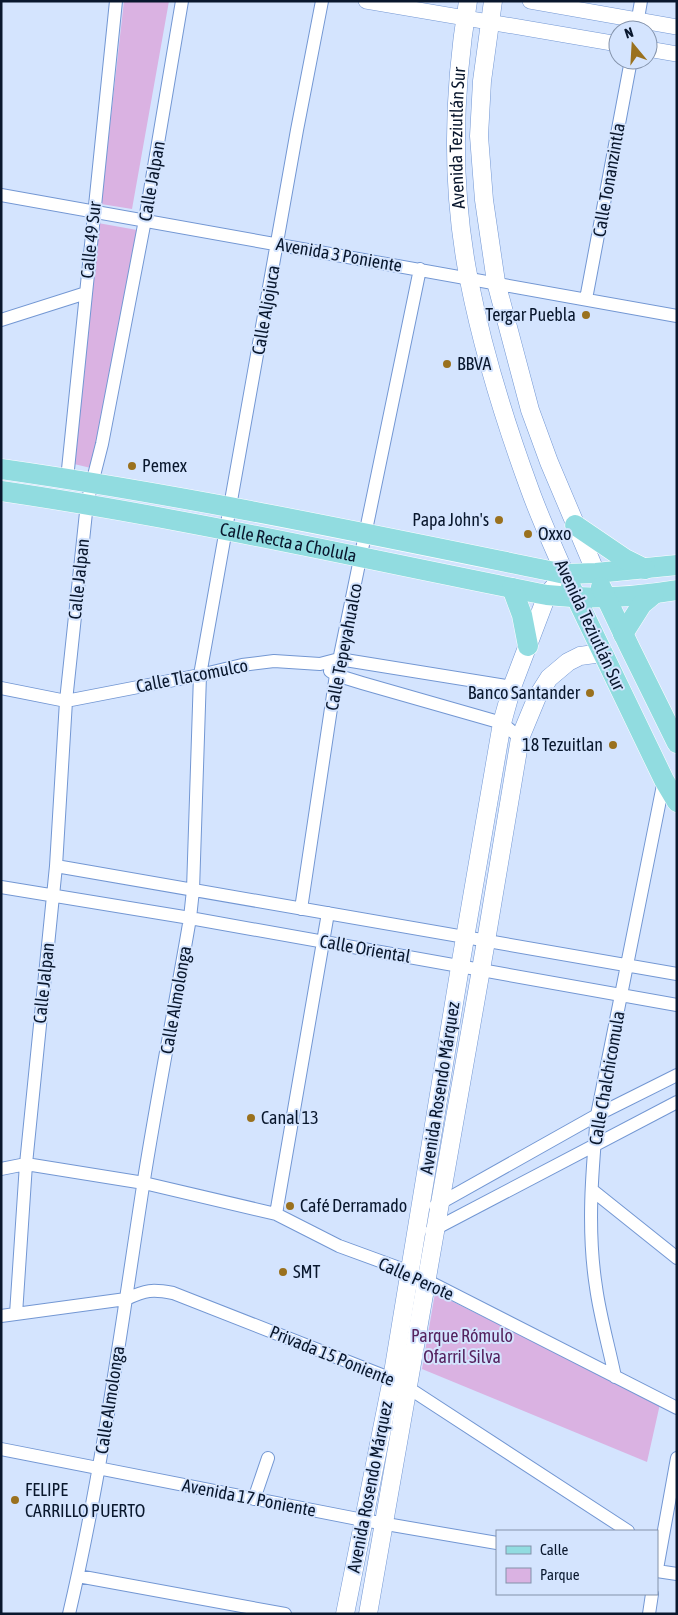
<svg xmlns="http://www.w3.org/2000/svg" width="678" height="1615" viewBox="0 0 678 1615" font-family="'Asap Condensed',sans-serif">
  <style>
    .green { fill: #dab2e2 }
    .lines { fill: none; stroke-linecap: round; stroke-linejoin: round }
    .minor-casing { stroke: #7397d3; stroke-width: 14 }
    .tertiary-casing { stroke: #7397d3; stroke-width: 16 }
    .secondary-casing { stroke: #7397d3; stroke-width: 19 }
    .primary-casing { stroke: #fff; stroke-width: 21 }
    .minor { stroke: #fff; stroke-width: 12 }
    .tertiary { stroke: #fff; stroke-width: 15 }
    .secondary { stroke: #fff; stroke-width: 18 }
    .primary { stroke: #91dce0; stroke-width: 20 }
    .poi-dot { fill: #9a711e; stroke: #d4e4fe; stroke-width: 2 }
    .labels { text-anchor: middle; stroke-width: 4; stroke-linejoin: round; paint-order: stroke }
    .street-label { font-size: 18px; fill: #09172d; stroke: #d4e4fe }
    .poi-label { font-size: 18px; fill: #09172d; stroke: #d4e4fe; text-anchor: start }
    .park-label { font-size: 18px; fill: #55225f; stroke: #d4e4fe }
  </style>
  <rect width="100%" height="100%" fill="#d4e4fe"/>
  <path class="green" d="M 124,1 L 169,1 L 132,209 L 101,204 Z
    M 98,223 L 137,230 L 91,468 L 74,464 Z
    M 435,1293 L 660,1404 L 647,1462 L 422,1369 Z"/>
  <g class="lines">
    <defs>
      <path id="minor" d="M 636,30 L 641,1
        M 1,195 L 677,316
        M 586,299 L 631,60
        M 1,320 L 86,293
        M 67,479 L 116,1
        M 330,671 L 336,675 L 362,683 L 502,723 L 520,738
        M 1,688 L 66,701 L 200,675 L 242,665 L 274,661 L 320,664 L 339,659 L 512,687
        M 56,866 L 677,974
        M 1,887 L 190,918 L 677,1005
        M 301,909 L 336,675 L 420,269
        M 1,1169 L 26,1164 L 144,1183 L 276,1214 L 339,1246 L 410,1272 L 677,1408
        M 592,1190 L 677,1258
        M 435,1206 L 597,1115 L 677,1075
        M 276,1214 L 328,913
        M 431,1231 L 677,1102
        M 16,1314 L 26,1164 L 56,866 L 66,701 L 87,503 L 102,444 L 145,220 L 182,1
        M 1,1316 L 126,1299 C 146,1290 152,1289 173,1293 L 392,1379 L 407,1387 L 628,1531
        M 615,1377 C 609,1347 600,1317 596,1287 C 587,1230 592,1172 597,1115 L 664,780
        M 1,1449 L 363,1520 L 497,1543
        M 254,1499 L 268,1458
        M 657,1569 L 677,1458
        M 657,1571 L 677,1574
        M 78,1576 L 285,1614
        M 69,1614 C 102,1473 121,1329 143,1186 C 157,1096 175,1007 190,918 L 193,890 L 200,675 L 297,130 L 322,1
        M 649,1614 L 652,1594"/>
      <path id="tertiary" d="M 366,1 L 618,44
        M 530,1 L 677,27
        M 648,49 L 677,54"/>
      <g id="secondary">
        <path d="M 493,1 L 482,81 L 479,136 L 484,200 L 496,282 L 530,410 L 549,462 L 596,573"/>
        <path id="s1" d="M 345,1614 L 392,1379 L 460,967 L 502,723 L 512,687 L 547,595 L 565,574 C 553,546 540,518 530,490 C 505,422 483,351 469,280 C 451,189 453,92 468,1"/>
        <path d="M 368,1614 L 486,941 L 520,738 L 537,697 L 549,678 L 568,662 L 580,656 L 602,653"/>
      </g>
      <g id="primary">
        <path d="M 1,469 C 190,496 378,536 565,574 L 596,573 L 677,565"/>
        <path id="s2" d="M 1,491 C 185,518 365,559 547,595 C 591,600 634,597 677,590"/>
        <path d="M 575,525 L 625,559 L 645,569"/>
        <path d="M 571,587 L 664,780 L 677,802"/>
        <path d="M 601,587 L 630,648 L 677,743"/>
        <path d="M 512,588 L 522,615 L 528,646"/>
        <path d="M 623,634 L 642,604 L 654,594"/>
      </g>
    </defs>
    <use href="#minor" class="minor-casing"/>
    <use href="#tertiary" class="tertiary-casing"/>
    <use href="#secondary" class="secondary-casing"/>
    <use href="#primary" class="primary-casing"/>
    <use href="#minor" class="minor"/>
    <use href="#tertiary" class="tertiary"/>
    <use href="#secondary" class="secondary"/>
    <use href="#primary" class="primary"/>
  </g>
  <g class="poi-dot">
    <circle cx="586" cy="315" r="5"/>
    <circle cx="447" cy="364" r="5"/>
    <circle cx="132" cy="466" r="5"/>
    <circle cx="499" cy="520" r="5"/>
    <circle cx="528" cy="534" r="5"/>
    <circle cx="590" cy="693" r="5"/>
    <circle cx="613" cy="745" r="5"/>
    <circle cx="251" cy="1118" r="5"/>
    <circle cx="290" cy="1206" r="5"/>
    <circle cx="283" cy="1272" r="5"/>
    <circle cx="15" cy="1500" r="5"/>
  </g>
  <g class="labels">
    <g class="street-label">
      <text dy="6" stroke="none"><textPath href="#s1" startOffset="1521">Avenida Teziutlán Sur</textPath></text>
      <text transform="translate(609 180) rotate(-80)" y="6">Calle Tonanzintla</text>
      <text transform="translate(152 181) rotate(-80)" y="6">Calle Jalpan</text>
      <text transform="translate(91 240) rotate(-84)" y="6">Calle 49 Sur</text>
      <text transform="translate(339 255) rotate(10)" y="6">Avenida 3 Poniente</text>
      <text transform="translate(266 310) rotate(-80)" y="6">Calle Aljojuca</text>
      <text dy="6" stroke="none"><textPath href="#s2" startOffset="292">Calle Recta a Cholula</textPath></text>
      <text transform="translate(79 579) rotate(-84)" y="6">Calle Jalpan</text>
      <text transform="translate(590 625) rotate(65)" y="6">Avenida Teziutlán Sur</text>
      <text transform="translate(344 647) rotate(-79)" y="6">Calle Tepeyahualco</text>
      <text transform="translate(192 676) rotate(-11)" y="6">Calle Tlacomulco</text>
      <text transform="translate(365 949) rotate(10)" y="6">Calle Oriental</text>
      <text transform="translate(44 983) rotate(-84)" y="6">Calle Jalpan</text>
      <text transform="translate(176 1000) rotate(-80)" y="6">Calle Almolonga</text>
      <text transform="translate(607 1078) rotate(-80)" y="6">Calle Chalchicomula</text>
      <text transform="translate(440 1088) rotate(-81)" y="6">Avenida Rosendo Márquez</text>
      <text transform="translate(416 1279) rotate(24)" y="6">Calle Perote</text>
      <text transform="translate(332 1356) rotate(22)" y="6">Privada 15 Poniente</text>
      <text transform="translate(110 1400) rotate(-81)" y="6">Calle Almolonga</text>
      <text transform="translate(370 1487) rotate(-79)" y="6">Avenida Rosendo Márquez</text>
      <text transform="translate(249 1498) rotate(11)" y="6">Avenida 17 Poniente</text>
    </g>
    <g class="poi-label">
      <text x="576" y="321" text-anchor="end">Tergar Puebla</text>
      <text x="457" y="370">BBVA</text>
      <text x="142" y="472">Pemex</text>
      <text x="489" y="526" text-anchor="end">Papa John's</text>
      <text x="538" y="540">Oxxo</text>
      <text x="580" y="699" text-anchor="end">Banco Santander</text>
      <text x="603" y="751" text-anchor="end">18 Tezuitlan</text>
      <text x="261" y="1124">Canal 13</text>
      <text x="300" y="1212">Café Derramado</text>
      <text x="293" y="1278">SMT</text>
      <text x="25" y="1496">FELIPE<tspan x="25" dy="21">CARRILLO PUERTO</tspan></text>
    </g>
    <g class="park-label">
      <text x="462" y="1342">Parque Rómulo<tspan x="462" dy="21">Ofarril Silva</tspan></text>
    </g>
  </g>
  <rect width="678" height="1615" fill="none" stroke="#09172d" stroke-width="5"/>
  <rect x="496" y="1530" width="162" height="65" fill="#d4e4fe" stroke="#8392aa"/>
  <rect x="506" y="1546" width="25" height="8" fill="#91dce0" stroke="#8392aa"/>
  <text x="540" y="1555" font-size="15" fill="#09172d">Calle</text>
  <rect x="506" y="1568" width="25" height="15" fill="#dab2e2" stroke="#8392aa"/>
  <text x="540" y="1580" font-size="15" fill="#09172d">Parque</text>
  <g transform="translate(633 45) rotate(342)"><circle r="24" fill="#d4e4fe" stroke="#8392aa"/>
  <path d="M0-4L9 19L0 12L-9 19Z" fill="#9a711e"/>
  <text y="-8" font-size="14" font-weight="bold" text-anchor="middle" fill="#09172d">N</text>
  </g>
</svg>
